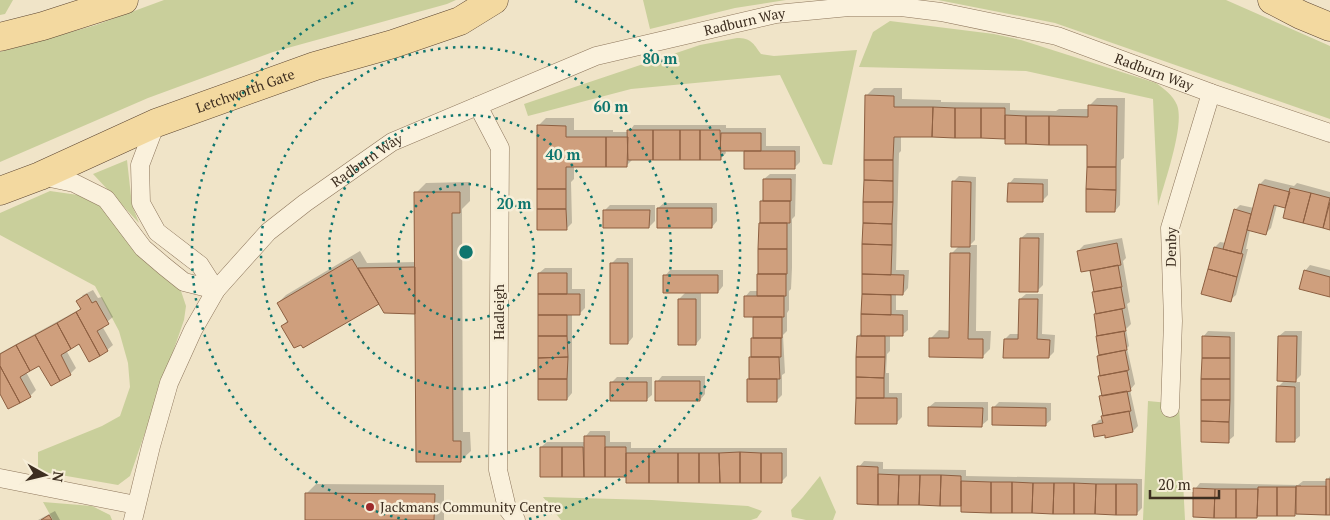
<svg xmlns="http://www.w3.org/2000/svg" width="1330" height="520" viewBox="0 0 1330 520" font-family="'PT Serif',serif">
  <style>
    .green { fill: #c9cf9b }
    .shadow { fill: #0003 }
    .building { fill: #cf9f7d; stroke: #8d5f41 }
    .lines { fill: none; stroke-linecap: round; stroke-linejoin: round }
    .street-casing { stroke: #8d765c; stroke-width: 19 }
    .primary-casing { stroke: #5b4430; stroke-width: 29 }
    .street { stroke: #faf1dc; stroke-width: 18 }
    .primary { stroke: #f3d9a0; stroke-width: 28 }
    .ring { fill: none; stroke: #0f766e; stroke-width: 2.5; stroke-dasharray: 2.5 5 }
    .poi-dot { fill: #9e2a2b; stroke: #f7eed8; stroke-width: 2 }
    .labels { text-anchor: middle; stroke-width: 5; stroke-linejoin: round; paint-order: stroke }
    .street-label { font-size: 14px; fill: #3d2e20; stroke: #f7eed8 }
    .poi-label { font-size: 14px; fill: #3d2e20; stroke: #f7eed8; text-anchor: start }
    .centre { fill: #0f766e; stroke: #f7eed8; stroke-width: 2.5 }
    .ring-label { font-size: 15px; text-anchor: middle; font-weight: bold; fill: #0f766e; stroke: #f7eed8; stroke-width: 5; stroke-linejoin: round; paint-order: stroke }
  </style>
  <rect width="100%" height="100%" fill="#f0e4c8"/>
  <path class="green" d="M 0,0 L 13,0 L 5,14 L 0,15 Z
    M 164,0 L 456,0 L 447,4 L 273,52 L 148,98 L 0,162 L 0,52 L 96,25 Z
    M 643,0 L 786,0 L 735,8 L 650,29 Z
    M 938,0 L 1226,0 L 1330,46 L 1330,119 L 1055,23 Z
    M 890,21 L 994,34 L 1021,40 L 1156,83 C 1164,89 1173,95 1177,105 C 1185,125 1164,184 1158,206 L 1153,99 L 1026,71 L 859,67 L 873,32 Z
    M 737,38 C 751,38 753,43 761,54 L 774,56 L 857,50 L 832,165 L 823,164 L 780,75 L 631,89 L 528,116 L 524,104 L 700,45 Z
    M 127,160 L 132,205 L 139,223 L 93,174 Z
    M 50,191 L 78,195 L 106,207 L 143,260 L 180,288 L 186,306 L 184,320 L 130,476 L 118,485 L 38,471 L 38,452 L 102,426 L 120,416 L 130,387 L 128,363 L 119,331 L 95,286 L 0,235 L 0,213 Z
    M 1148,401 L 1179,404 L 1185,520 L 1143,520 Z
    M 820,476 L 836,512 L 833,520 L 806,520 L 792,517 L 791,510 L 803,497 Z
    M 543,497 L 652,500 L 748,506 L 762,511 L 757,518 L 751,520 L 561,520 Z
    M 43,502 L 92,506 L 110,515 L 112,520 L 53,520 Z"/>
  <path class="shadow" d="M 874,88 L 902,88 L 902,99 L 941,100 L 941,102 L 1010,103 L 1010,110 L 1056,111 L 1059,109 L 1089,109 L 1089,106 L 1097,98 L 1125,98 L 1124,158 L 1121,160 L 1120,205 L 1115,211 L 1088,144 L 1006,137 L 901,136 L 901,151 L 899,153 L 896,270 L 909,270 L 908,288 L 903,294 L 896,293 L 896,310 L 908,310 L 908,330 L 902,335 L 890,335 L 890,351 L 887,354 L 886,373 L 889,373 L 889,393 L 902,393 L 902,417 L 896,423 L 856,422 L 858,336 L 862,332 L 866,96 Z
    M 546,118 L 574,118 L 574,130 L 613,130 L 613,132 L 629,132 L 634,125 L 726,125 L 726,128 L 766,128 L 766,146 L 800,146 L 800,162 L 794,168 L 746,150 L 725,150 L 726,153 L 720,159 L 632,160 L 627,165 L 574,166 L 574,179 L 571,182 L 572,223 L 566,229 L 538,126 Z
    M 770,174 L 796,174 L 795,216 L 792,219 L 792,268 L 791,289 L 789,291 L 789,310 L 787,313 L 787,331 L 783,335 L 785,373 L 782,375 L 782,395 L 777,400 L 752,356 L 754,316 L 745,297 L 750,291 L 758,291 L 761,201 L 764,198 L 764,179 Z
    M 959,176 L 976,177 L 975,240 L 970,245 L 977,245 L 976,331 L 991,331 L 990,349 L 982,357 L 930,339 L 939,330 L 951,331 L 952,253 L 959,246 L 953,182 Z
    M 1014,178 L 1048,179 L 1048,195 L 1042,201 L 1009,184 Z
    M 1265,179 L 1294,186 L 1297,183 L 1330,192 L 1330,229 L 1284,217 L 1286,207 L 1277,205 L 1271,228 L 1265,234 L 1250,230 L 1246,249 L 1248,249 L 1236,295 L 1230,300 L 1215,247 L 1220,242 L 1226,243 L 1235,210 L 1240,205 L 1254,208 L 1260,184 Z
    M 470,182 L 470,201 L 462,209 L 463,432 L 470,432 L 471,451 L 460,461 L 418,461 L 416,313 L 379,302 L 282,326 L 288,320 L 278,303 L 286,295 L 360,251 L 367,263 L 416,262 L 416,193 L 426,183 Z
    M 664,203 L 717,203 L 717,221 L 712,227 L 658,208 Z
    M 610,205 L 655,205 L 655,221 L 649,227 L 604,211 Z
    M 1027,233 L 1044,233 L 1043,285 L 1037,291 L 1021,238 Z
    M 1122,238 L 1126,258 L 1123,261 L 1130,302 L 1127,304 L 1131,324 L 1126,329 L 1129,346 L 1127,348 L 1135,384 L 1130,390 L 1138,426 L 1133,431 L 1106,434 L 1094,425 L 1099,420 L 1103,419 L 1104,415 L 1101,375 L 1098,356 L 1100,354 L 1095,315 L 1097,313 L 1095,291 L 1091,269 L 1078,251 L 1084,245 Z
    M 617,258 L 633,258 L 633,337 L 628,343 L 611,264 Z
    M 1310,265 L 1330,270 L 1330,296 L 1305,271 Z
    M 545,268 L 572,268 L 572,289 L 585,289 L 585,308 L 579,314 L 572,314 L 572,393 L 567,399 L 539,273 Z
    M 670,270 L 723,270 L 723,286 L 718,292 L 701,292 L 701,338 L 696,344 L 679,299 L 686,292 L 665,276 Z
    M 93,290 L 98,298 L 102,297 L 113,317 L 102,326 L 113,345 L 107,350 L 80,342 L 66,350 L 76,368 L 70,374 L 51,384 L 40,364 L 26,372 L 36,390 L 30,396 L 0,391 L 0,353 L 82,308 L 78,301 L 83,295 Z
    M 1026,294 L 1043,294 L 1042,334 L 1055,335 L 1054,352 L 1049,357 L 1005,339 L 1010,334 L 1020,334 L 1020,299 Z
    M 1208,331 L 1235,332 L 1234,436 L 1228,441 L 1203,337 Z
    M 1285,331 L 1302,331 L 1301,375 L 1294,382 L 1300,382 L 1300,436 L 1294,441 L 1278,387 L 1285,380 L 1279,336 Z
    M 662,376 L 705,376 L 705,394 L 700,400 L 657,382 Z
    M 617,377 L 652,377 L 652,395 L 646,400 L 611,383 Z
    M 935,402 L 988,402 L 988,420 L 982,425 L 929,407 Z
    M 999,402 L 1051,403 L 1051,420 L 1045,425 L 993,408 Z
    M 590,431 L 610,431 L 610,442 L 631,442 L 631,448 L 787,448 L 787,476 L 781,482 L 628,475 L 541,475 L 541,447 L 547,442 L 585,442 L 585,437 Z
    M 864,461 L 883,462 L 883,469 L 966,470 L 966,476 L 1142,479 L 1142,508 L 1136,514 L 962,505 L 858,503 L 859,467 Z
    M 1330,476 L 1330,485 L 1301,485 L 1301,487 L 1330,487 L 1330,514 L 1259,515 L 1257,517 L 1195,489 L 1200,483 L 1298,485 L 1303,481 L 1327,481 Z
    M 316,484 L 444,485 L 444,520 L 306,520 L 306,494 Z
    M 55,511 L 60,520 L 38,520 Z"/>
  <path class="building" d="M 865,95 L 894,96 L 894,107 L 933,107 L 932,137 L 894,137 L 893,160 L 864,160 Z
    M 1088,105 L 1117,106 L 1116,167 L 1087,167 L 1087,145 L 1049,145 L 1049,116 L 1088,117 Z
    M 933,107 L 955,108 L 955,138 L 932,137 Z
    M 955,108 L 981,108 L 981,138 L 955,138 Z
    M 981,108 L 1005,108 L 1005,139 L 981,138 Z
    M 1005,115 L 1026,116 L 1026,144 L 1005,144 Z
    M 1026,116 L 1049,116 L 1049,145 L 1026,144 Z
    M 537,125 L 566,126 L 566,137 L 606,137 L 606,167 L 566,167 L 566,189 L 537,189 Z
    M 627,130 L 653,130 L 653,160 L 628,160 Z
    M 653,130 L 680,130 L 680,160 L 653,160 Z
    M 680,130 L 700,130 L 700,160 L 680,160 Z
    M 700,130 L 720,130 L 721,160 L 700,160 Z
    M 721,133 L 761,133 L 761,151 L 720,151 Z
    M 606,137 L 628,137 L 627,167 L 606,167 Z
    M 744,151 L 795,151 L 795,169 L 744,169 Z
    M 864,160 L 893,160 L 893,181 L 864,180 Z
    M 1087,167 L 1116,167 L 1116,190 L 1086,189 Z
    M 763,179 L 791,179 L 791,201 L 763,201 Z
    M 864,180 L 893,181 L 893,202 L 863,202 Z
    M 952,181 L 971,182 L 970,247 L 951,247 Z
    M 1008,183 L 1043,184 L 1043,202 L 1007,202 Z
    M 1259,184 L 1290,192 L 1285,208 L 1274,205 L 1266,235 L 1247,230 Z
    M 1290,188 L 1311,193 L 1303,223 L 1283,218 Z
    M 537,189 L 566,189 L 566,209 L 537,209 Z
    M 1086,189 L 1116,190 L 1115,212 L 1086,212 Z
    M 414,192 L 460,192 L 460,213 L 452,213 L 453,441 L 461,441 L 461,462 L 416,462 Z
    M 1311,193 L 1330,198 L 1323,228 L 1303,223 Z
    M 760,201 L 790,201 L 790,223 L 760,223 Z
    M 863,202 L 893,202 L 892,224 L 863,223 Z
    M 1330,202 L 1330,230 L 1323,228 Z
    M 657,208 L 712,208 L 712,228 L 657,228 Z
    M 537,209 L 566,209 L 567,230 L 537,230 Z
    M 1234,209 L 1251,214 L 1241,254 L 1223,249 Z
    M 603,210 L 650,210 L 649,228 L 603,228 Z
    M 759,223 L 787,223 L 787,249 L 758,249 Z
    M 863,223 L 892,224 L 892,245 L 862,244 Z
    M 1020,238 L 1039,238 L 1038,292 L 1019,292 Z
    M 1117,243 L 1121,265 L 1081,272 L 1077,251 Z
    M 862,244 L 892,245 L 891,275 L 862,274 Z
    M 1214,247 L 1243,254 L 1237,277 L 1208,269 Z
    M 758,249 L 787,249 L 787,274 L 758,274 Z
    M 950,253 L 970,253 L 968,339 L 983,339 L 983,358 L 929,357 L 929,338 L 949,338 Z
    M 352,259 L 379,304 L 303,348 L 301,345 L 294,348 L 281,326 L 288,322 L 277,303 Z
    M 610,263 L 628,263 L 628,344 L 610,344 Z
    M 1118,265 L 1122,287 L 1094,292 L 1090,271 Z
    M 415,267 L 415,314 L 384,313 L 358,268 Z
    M 1208,269 L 1237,277 L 1231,302 L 1201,294 Z
    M 1304,270 L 1330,277 L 1330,297 L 1299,289 Z
    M 538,273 L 567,273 L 567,294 L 538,294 Z
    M 757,274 L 786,274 L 786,296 L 757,296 Z
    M 862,274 L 904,275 L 903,295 L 862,294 Z
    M 663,275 L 718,275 L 718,293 L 663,293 Z
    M 1121,287 L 1125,308 L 1096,314 L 1092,292 Z
    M 87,294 L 92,303 L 96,301 L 109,324 L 97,331 L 108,351 L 100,356 L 76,312 L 81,309 L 76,301 Z
    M 538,294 L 580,294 L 580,315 L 538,315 Z
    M 862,294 L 891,295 L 891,315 L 861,314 Z
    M 744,296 L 784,296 L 784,317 L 744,317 Z
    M 678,299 L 696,299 L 696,345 L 678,345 Z
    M 1019,299 L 1038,299 L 1037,339 L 1050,340 L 1049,358 L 1003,358 L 1004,339 L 1018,339 Z
    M 1122,309 L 1126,331 L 1097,336 L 1094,314 Z
    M 76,312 L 100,356 L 89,362 L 79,344 L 71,349 L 57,323 Z
    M 861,314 L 903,315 L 903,336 L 861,336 Z
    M 538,315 L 567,315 L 567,336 L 538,336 Z
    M 753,317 L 782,317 L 782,338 L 753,338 Z
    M 57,323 L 71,349 L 61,355 L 71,375 L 60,381 L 35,335 Z
    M 1124,331 L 1127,350 L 1099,355 L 1096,336 Z
    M 35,335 L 60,381 L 51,386 L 39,366 L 30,371 L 16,345 Z
    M 538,336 L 567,336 L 568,357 L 538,358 Z
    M 857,336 L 885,336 L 885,357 L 856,357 Z
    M 1202,336 L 1230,337 L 1230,358 L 1202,358 Z
    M 1278,336 L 1297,336 L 1296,382 L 1277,381 Z
    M 751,338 L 781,338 L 781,357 L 751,357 Z
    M 16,345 L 30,371 L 20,377 L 31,397 L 20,403 L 0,366 L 0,354 Z
    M 1125,350 L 1129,370 L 1100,376 L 1097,356 Z
    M 568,357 L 567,379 L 538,379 L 538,358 Z
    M 749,357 L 779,357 L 780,379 L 749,379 Z
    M 856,357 L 885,357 L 884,378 L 856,377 Z
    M 1202,358 L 1230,358 L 1230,379 L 1201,379 Z
    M 0,366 L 20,403 L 8,409 L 0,394 Z
    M 1127,371 L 1131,391 L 1102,396 L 1098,376 Z
    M 856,377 L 884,378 L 884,398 L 856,398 Z
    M 538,379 L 567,379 L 567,400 L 538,400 Z
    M 747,379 L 777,379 L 777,402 L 747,402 Z
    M 1201,379 L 1230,379 L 1230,400 L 1201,400 Z
    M 655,381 L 700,381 L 700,401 L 655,401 Z
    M 610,382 L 647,382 L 647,401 L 610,401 Z
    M 1277,386 L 1295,387 L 1295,442 L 1276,442 Z
    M 1127,391 L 1131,411 L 1103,416 L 1099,396 Z
    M 856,398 L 897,398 L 897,424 L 855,424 Z
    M 1201,400 L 1230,400 L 1229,422 L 1201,421 Z
    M 928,407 L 983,408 L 982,427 L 928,426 Z
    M 992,407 L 1046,408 L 1046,426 L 992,425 Z
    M 1129,411 L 1133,432 L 1105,438 L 1105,435 L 1094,437 L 1092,425 L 1103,423 L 1101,416 Z
    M 1201,421 L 1229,422 L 1229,443 L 1201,442 Z
    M 584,436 L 605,436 L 605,477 L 584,477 Z
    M 540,447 L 562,447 L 562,477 L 540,477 Z
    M 562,447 L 583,447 L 584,477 L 562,477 Z
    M 605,447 L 626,447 L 626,477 L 605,477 Z
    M 740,452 L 740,483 L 720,483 L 719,453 Z
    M 740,452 L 761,453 L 761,483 L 740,483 Z
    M 626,453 L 649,453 L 649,483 L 626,483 Z
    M 649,453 L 678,453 L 678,483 L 649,483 Z
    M 678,453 L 699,453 L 699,483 L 678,483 Z
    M 699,453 L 719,453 L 720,483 L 699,483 Z
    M 761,453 L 782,453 L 782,483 L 761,483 Z
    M 857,466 L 878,467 L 878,505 L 857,504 Z
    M 878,474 L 899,475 L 898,505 L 878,505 Z
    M 899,475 L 920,475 L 919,505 L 898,505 Z
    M 920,475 L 941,475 L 940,506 L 919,505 Z
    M 941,475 L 961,476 L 961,506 L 940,506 Z
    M 1326,479 L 1330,479 L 1330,515 L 1326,515 Z
    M 961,481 L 991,482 L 991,513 L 961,512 Z
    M 991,482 L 1012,482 L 1012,513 L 991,513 Z
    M 1012,482 L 1033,483 L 1032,513 L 1012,513 Z
    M 1033,483 L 1054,483 L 1053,514 L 1032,513 Z
    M 1054,483 L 1074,483 L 1074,514 L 1053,514 Z
    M 1074,483 L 1096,484 L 1095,514 L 1074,514 Z
    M 1096,484 L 1116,484 L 1116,515 L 1095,514 Z
    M 1116,484 L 1137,484 L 1137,515 L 1116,515 Z
    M 1296,486 L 1326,486 L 1326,515 L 1296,514 Z
    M 1258,487 L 1277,487 L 1277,516 L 1257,516 Z
    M 1277,487 L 1296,487 L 1295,516 L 1277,516 Z
    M 1193,488 L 1215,489 L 1214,518 L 1193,517 Z
    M 1215,489 L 1236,489 L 1236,518 L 1214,518 Z
    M 1236,489 L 1258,489 L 1257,518 L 1236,518 Z
    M 305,493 L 435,494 L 434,520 L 305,520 Z
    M 49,515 L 52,520 L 41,520 Z"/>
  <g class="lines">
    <defs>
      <g id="street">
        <path d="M 478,106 L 500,148 L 498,470 L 507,508 L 516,520"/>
        <path d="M 156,123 L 140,165 L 141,203 L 157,232 L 200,265 L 216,290"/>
        <path d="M 41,176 L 74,183 L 106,199 L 143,248 L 164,266 L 184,282 L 216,290"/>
        <path d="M 1170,408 L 1173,321 L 1170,228 L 1211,93"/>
        <path d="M 0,478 L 136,505"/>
        <path id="s1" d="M 133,520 L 151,446 L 169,383 L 193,330 L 216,290 L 268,232 L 305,203 L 392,142 L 596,56 L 776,14 L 849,7 L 901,7 L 941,12 L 1057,36 L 1211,93 L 1330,133"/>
      </g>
      <g id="primary">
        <path d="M 1272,0 L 1301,15 L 1330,27"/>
        <path d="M 0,37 L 43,26 L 124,0"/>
        <path id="s2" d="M 0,191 L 40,176 L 156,123 L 315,66 L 393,44 L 460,21 L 494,0"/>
      </g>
    </defs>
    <use href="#street" class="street-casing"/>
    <use href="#primary" class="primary-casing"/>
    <use href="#street" class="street"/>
    <use href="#primary" class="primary"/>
  </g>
  <g class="ring">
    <circle cx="466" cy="252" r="68"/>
    <circle cx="466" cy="252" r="137"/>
    <circle cx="466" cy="252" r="205"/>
    <path d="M407 520A274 274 0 0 1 357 1M575 1A274 274 0 0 1 525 520"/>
  </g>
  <circle class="poi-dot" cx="370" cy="507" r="5"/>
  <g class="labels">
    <g class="street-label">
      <text dy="5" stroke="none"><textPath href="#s1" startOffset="851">Radburn Way</textPath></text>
      <text dy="5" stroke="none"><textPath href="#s1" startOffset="1271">Radburn Way</textPath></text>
      <text dy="5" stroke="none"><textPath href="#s2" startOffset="265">Letchworth Gate</textPath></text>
      <text dy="5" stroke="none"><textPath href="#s1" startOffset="446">Radburn Way</textPath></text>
      <text transform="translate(1171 247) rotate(-89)" y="5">Denby</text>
      <text transform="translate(499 312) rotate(-90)" y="5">Hadleigh</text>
    </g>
    <g class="poi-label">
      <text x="380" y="512">Jackmans Community Centre</text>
    </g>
  </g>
  <circle cx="466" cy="252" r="8" class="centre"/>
  <g class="ring-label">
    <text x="660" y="64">80 m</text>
    <text x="611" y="112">60 m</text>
    <text x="563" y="160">40 m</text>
    <text x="514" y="209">20 m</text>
  </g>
  <g transform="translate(45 475) rotate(98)" stroke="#f7eed8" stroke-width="4" paint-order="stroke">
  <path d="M0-4L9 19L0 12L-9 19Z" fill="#3d2e20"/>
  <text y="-8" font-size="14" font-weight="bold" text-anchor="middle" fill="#3d2e20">N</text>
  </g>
  <path d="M1150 490v8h69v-8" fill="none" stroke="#3d2e20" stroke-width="2.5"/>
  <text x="1158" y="490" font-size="15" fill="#3d2e20" stroke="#f7eed8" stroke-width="4" paint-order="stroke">20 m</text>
</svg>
